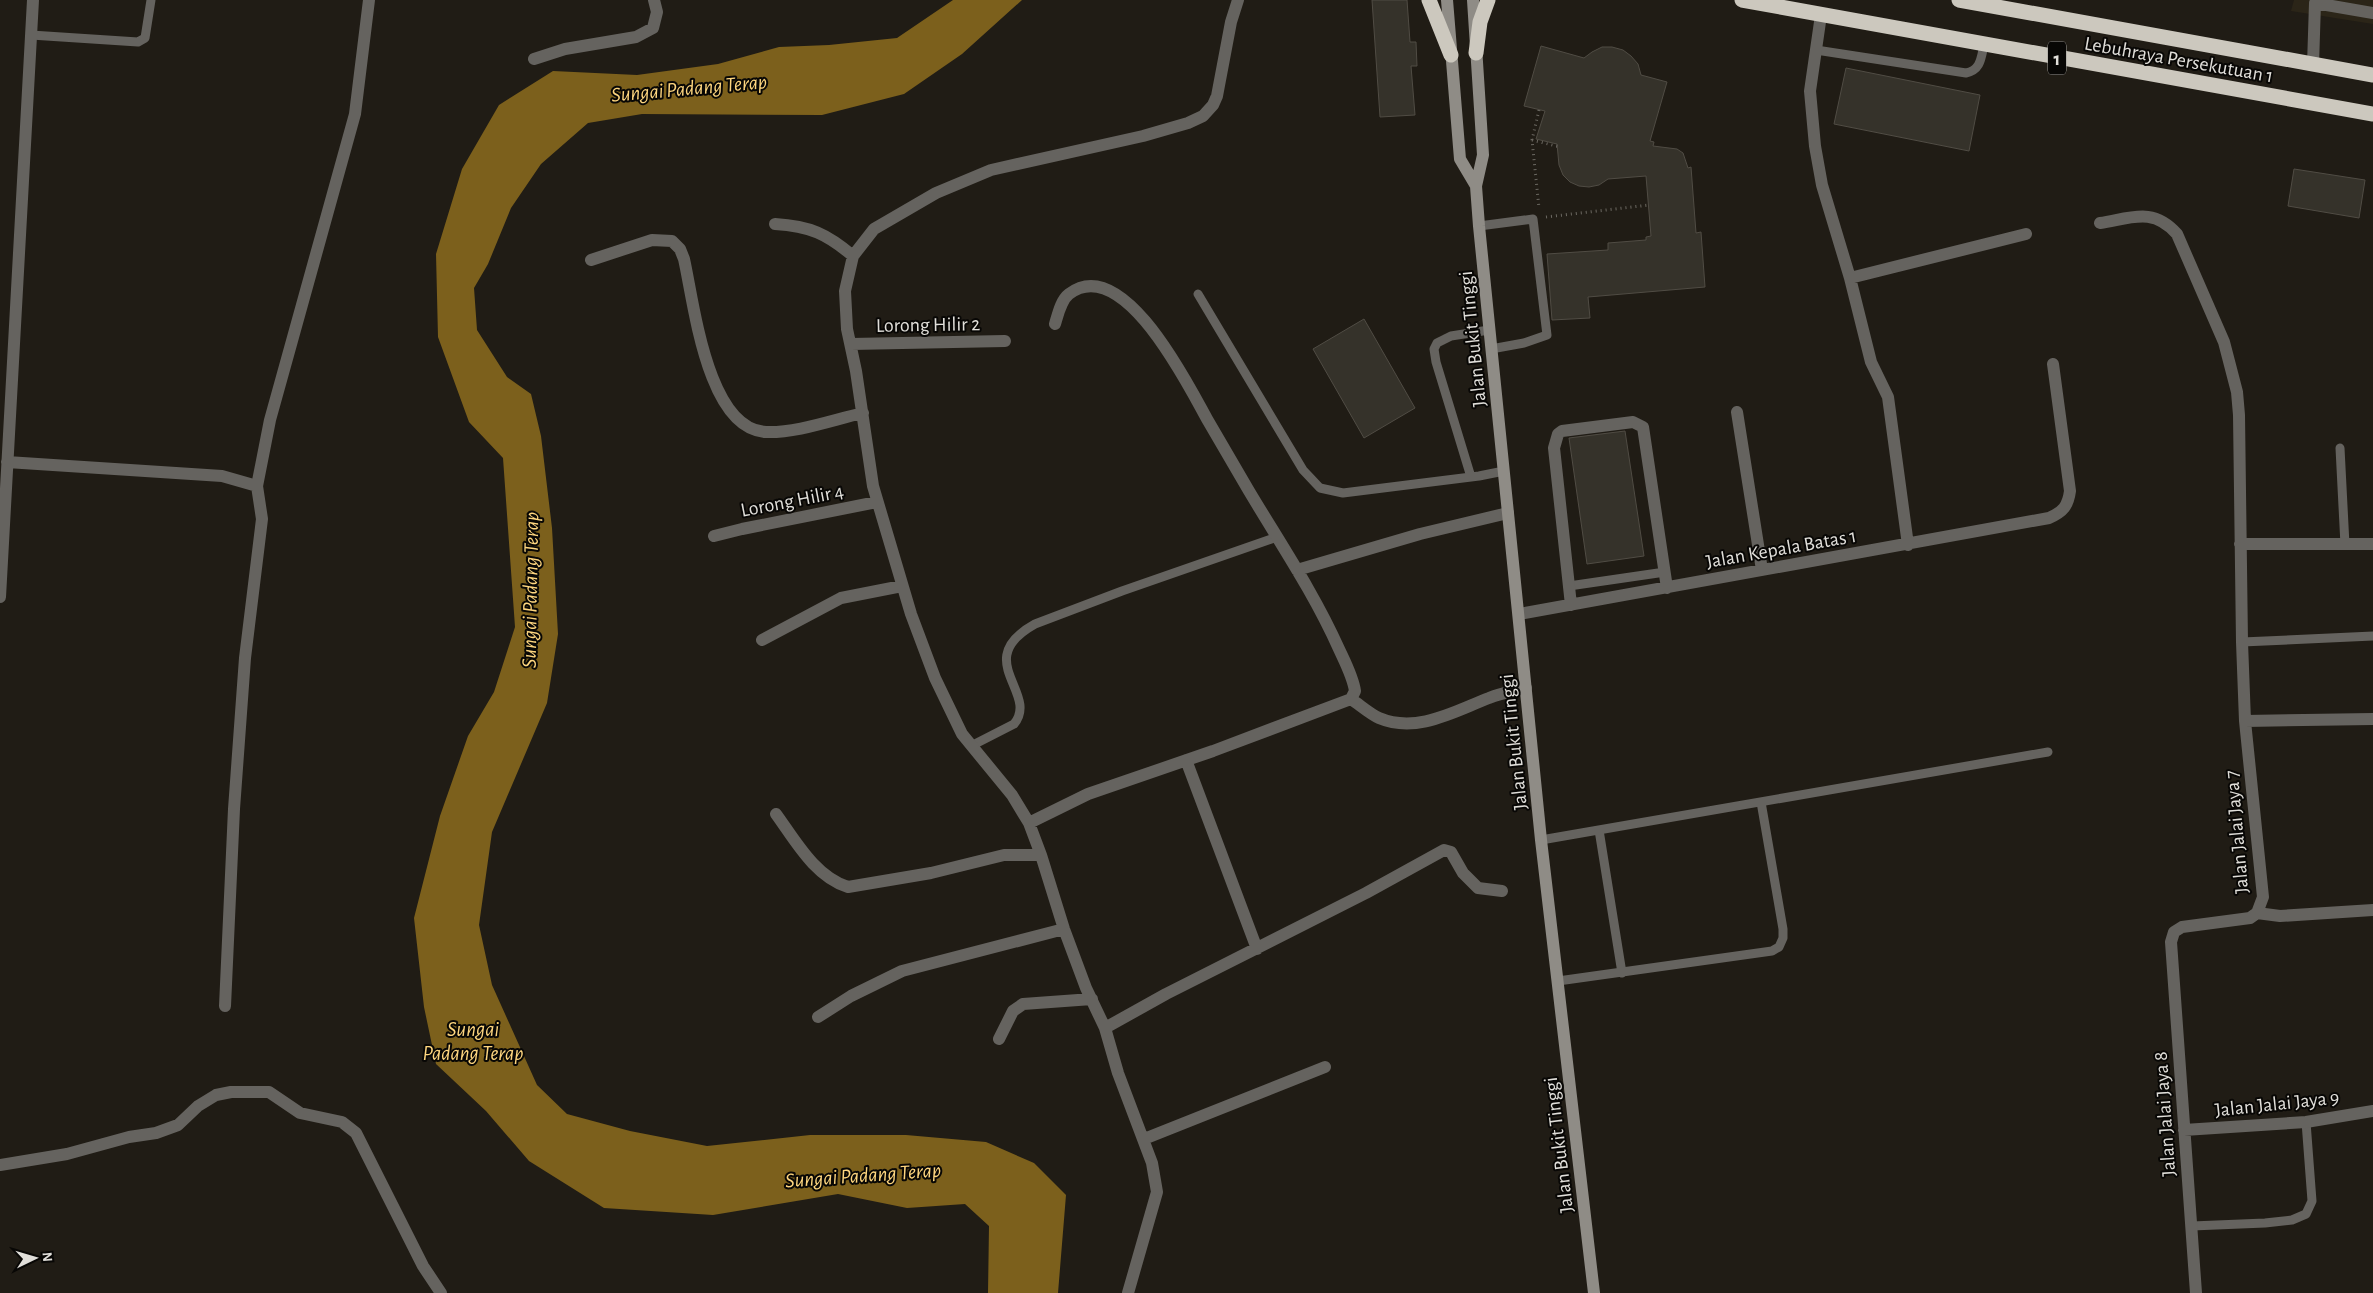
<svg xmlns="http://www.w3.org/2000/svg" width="2373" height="1293" viewBox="0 0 2373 1293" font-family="'Alegreya Sans',sans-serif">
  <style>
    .built { fill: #2b2518 }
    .water { fill: #7c601c }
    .building { fill: #35322a; stroke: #504c44 }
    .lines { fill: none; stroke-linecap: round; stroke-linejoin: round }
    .path { stroke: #6b6861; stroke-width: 3; stroke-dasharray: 1 4; stroke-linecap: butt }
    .lane { stroke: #65635f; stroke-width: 9 }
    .street { stroke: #65635f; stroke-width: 12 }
    .secondary { stroke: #8f8c86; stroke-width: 12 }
    .highway { stroke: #ccc8be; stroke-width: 15 }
    .labels { text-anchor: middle; stroke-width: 4; stroke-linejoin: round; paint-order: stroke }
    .shield { fill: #080705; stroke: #a09e9a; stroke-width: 1 }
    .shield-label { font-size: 19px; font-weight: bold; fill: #e1dfda }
    .street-label { font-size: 20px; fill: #e1dfda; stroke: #080705 }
    .water-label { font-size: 21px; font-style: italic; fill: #fed67f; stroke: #080705 }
  </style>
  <rect width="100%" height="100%" fill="#201c15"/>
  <path class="built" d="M 2294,0 L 2373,0 L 2373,24 L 2291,11 Z"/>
  <path class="water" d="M 953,0 L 1022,0 L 962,54 L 904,94 L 822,115 L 642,114 L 588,123 L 541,164 L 511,208 L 488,264 L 474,288 L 477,330 L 507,377 L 531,394 L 541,436 L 552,528 L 558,634 L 547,703 L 492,832 L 479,925 L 492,985 L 537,1085 L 567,1114 L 630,1131 L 707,1146 L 810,1135 L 906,1135 L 986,1142 L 1034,1163 L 1066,1195 L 1058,1293 L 988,1293 L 989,1226 L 965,1204 L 907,1208 L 838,1194 L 713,1215 L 604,1208 L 529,1161 L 486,1111 L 436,1064 L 424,1007 L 414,918 L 440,816 L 468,736 L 494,692 L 515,627 L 503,458 L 469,422 L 438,337 L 436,254 L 462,169 L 499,105 L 553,71 L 637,75 L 718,64 L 779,47 L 829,45 L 897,38 Z"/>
  <path class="building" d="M 1372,0 L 1407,0 L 1410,42 L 1416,42 L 1417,66 L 1411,66 L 1415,115 L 1380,117 Z
    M 1541,46 L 1584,58 L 1592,52 L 1602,47 L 1612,47 L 1623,50 L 1631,56 L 1638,64 L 1641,75 L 1667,82 L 1650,141 L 1654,142 L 1653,146 L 1677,149 L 1683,153 L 1688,168 L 1691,167 L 1696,233 L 1701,232 L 1705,287 L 1588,297 L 1590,318 L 1552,320 L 1547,254 L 1608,250 L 1608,243 L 1646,240 L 1646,237 L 1651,236 L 1646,176 L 1608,179 L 1599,185 L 1589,187 L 1579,186 L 1570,182 L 1563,175 L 1559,165 L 1557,144 L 1536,139 L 1545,111 L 1524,106 Z
    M 1846,68 L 1980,95 L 1969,151 L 1834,124 Z
    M 2294,169 L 2365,180 L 2359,218 L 2288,206 Z
    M 1364,319 L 1415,408 L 1364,438 L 1313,349 Z
    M 1625,431 L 1644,556 L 1587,564 L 1569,438 Z"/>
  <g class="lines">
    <path class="path" d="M 1539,110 L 1532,140 L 1539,208
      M 1532,140 L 1560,147
      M 1546,217 L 1649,205"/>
    <path class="lane" d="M 31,35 L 138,42 L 145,38 L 151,0
      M 1816,50 L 1966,73 C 1981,70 1981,58 1984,45
      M 1479,226 L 1533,219 L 1547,335 L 1524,343 L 1491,349
      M 1198,294 L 1303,470 L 1320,488 L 1343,493 L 1479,476 L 1504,471
      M 2340,448 L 2345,545
      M 1471,477 L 1436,362 L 1434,349 L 1437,343 L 1451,336 L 1489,330
      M 1569,586 L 1665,572
      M 2242,642 L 2373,636
      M 971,746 L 1014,724 C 1040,693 970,660 1035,624 L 1122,591 L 1277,537
      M 1599,830 L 1622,973
      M 1541,840 L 2048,752
      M 1558,981 L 1772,951 L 1779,947 L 1783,938 L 1783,929 L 1761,802
      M 2192,1226 L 2265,1223 L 2292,1220 L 2306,1214 L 2312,1201 L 2306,1122"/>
    <path class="street" d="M 1821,15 L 1810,91 L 1815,146 L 1822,185 L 1850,278 L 1871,362 L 1888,397 L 1908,545
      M 534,59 L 565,49 L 636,37 L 653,28 L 657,12 L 654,0
      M 2313,65 L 2315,3 L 2373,13
      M 2100,223 C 2132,218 2153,207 2177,234 L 2224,342 L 2237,392 L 2239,415 L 2242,642 L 2245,721 L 2263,897 L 2257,913 L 2250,918 L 2182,927 L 2174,932 L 2171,942 L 2196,1293
      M 775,224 C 810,226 827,234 853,256
      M 591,260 L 652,240 L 672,241 L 680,249 L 684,259 C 694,303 707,429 766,432 C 797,433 832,420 863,413
      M 1850,278 L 2026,234
      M 851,344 L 1005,341
      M 1737,412 L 1762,570
      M 7,462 L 222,476 L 257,486 L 262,519 L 245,658 L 234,809 L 225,1006
      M 257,486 L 270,420 L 355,114 L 369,0
      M 714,536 L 742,529 L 877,502
      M 2240,544 L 2373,544
      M 1297,570 L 1420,534 L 1508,513
      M 0,597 L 33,0
      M 1571,605 L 1554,448 L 1558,434 L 1562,431 L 1633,422 L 1643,427 L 1667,588
      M 1519,614 L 2049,518 C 2063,512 2068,506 2070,491 L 2053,364
      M 762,640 L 841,598 L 902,586
      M 1351,699 C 1360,705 1370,714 1379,718 C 1417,734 1455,711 1489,698 C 1501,693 1514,691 1526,688
      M 2245,721 L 2373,719
      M 1186,760 L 1257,949
      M 776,814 C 795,840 815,877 848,887 L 931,873 L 1004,855 L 1041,855
      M 1029,823 L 1088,794 L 1213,751 L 1351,699 L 1355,691 C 1353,677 1345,662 1339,649 C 1314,593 1280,543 1249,491 C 1235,467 1221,443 1207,419 C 1188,385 1123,253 1069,294 C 1061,300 1058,314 1055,324
      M 2257,913 L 2280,916 L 2373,910
      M 818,1017 L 851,996 L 902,971 L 1064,929
      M 1105,1028 L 1166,994 L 1366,893 L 1444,850 L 1451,852 L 1463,873 L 1478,888 L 1502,891
      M 999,1039 L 1013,1011 L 1023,1004 L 1092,999
      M 2184,1130 L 2306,1122 L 2373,1111
      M 1144,1139 L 1325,1067
      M 0,1165 L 67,1154 L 129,1137 L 156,1133 L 178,1125 L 198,1106 L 216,1095 L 231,1092 L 269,1092 L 300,1113 L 342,1122 L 356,1133 L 423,1266 L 441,1293
      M 1128,1293 L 1157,1192 L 1152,1163 L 1118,1073 L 1105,1028 L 1086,988 L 1064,929 L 1041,855 L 1029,823 L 1012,795 L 962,734 L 935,678 L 911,614 L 873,486 L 856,371 L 847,329 L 845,291 L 853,256 L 874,229 L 936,193 L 991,170 L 1143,136 L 1188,123 L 1203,116 L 1213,105 L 1217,96 L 1231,22 L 1238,0"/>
    <path class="secondary" d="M 1447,0 L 1460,159 L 1476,186
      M 1473,0 L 1483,155 L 1476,186 L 1479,226 L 1541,840 L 1594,1293"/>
    <path class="highway" d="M 1429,0 L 1451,55
      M 1742,0 L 2373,114
      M 1959,0 L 2373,75
      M 1476,53 L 1480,22 L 1488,0"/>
  </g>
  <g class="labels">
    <rect class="shield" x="2048" y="41.5" width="18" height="33" rx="4"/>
    <g class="shield-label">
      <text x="2057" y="65">1</text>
    </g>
    <g class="street-label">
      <text transform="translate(2179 59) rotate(10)" y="7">Lebuhraya Persekutuan 1</text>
      <text transform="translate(928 324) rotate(-1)" y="7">Lorong Hilir 2</text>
      <text transform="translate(1472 339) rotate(-96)" y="7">Jalan Bukit Tinggi</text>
      <text transform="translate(792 500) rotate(-11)" y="7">Lorong Hilir 4</text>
      <text transform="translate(1781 548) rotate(-10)" y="7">Jalan Kepala Batas 1</text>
      <text transform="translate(1513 742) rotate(-96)" y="7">Jalan Bukit Tinggi</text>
      <text transform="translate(2236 832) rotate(-95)" y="7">Jalan Jalai Jaya 7</text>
      <text transform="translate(2277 1103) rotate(-6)" y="7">Jalan Jalai Jaya 9</text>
      <text transform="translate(2164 1114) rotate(-94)" y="7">Jalan Jalai Jaya 8</text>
      <text transform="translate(1558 1145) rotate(-97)" y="7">Jalan Bukit Tinggi</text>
    </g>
    <g class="water-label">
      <text transform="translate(689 88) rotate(-5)" y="7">Sungai Padang Terap</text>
      <text transform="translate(530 590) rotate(-89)" y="7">Sungai Padang Terap</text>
      <text x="473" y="1036">Sungai<tspan x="473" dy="24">Padang Terap</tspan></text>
      <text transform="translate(863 1175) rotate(-4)" y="7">Sungai Padang Terap</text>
    </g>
  </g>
  <g transform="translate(35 1258) rotate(85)" stroke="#080705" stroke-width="4" paint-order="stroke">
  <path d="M0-4L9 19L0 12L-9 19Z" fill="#e1dfda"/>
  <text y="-8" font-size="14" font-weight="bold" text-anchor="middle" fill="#e1dfda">N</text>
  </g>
</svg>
